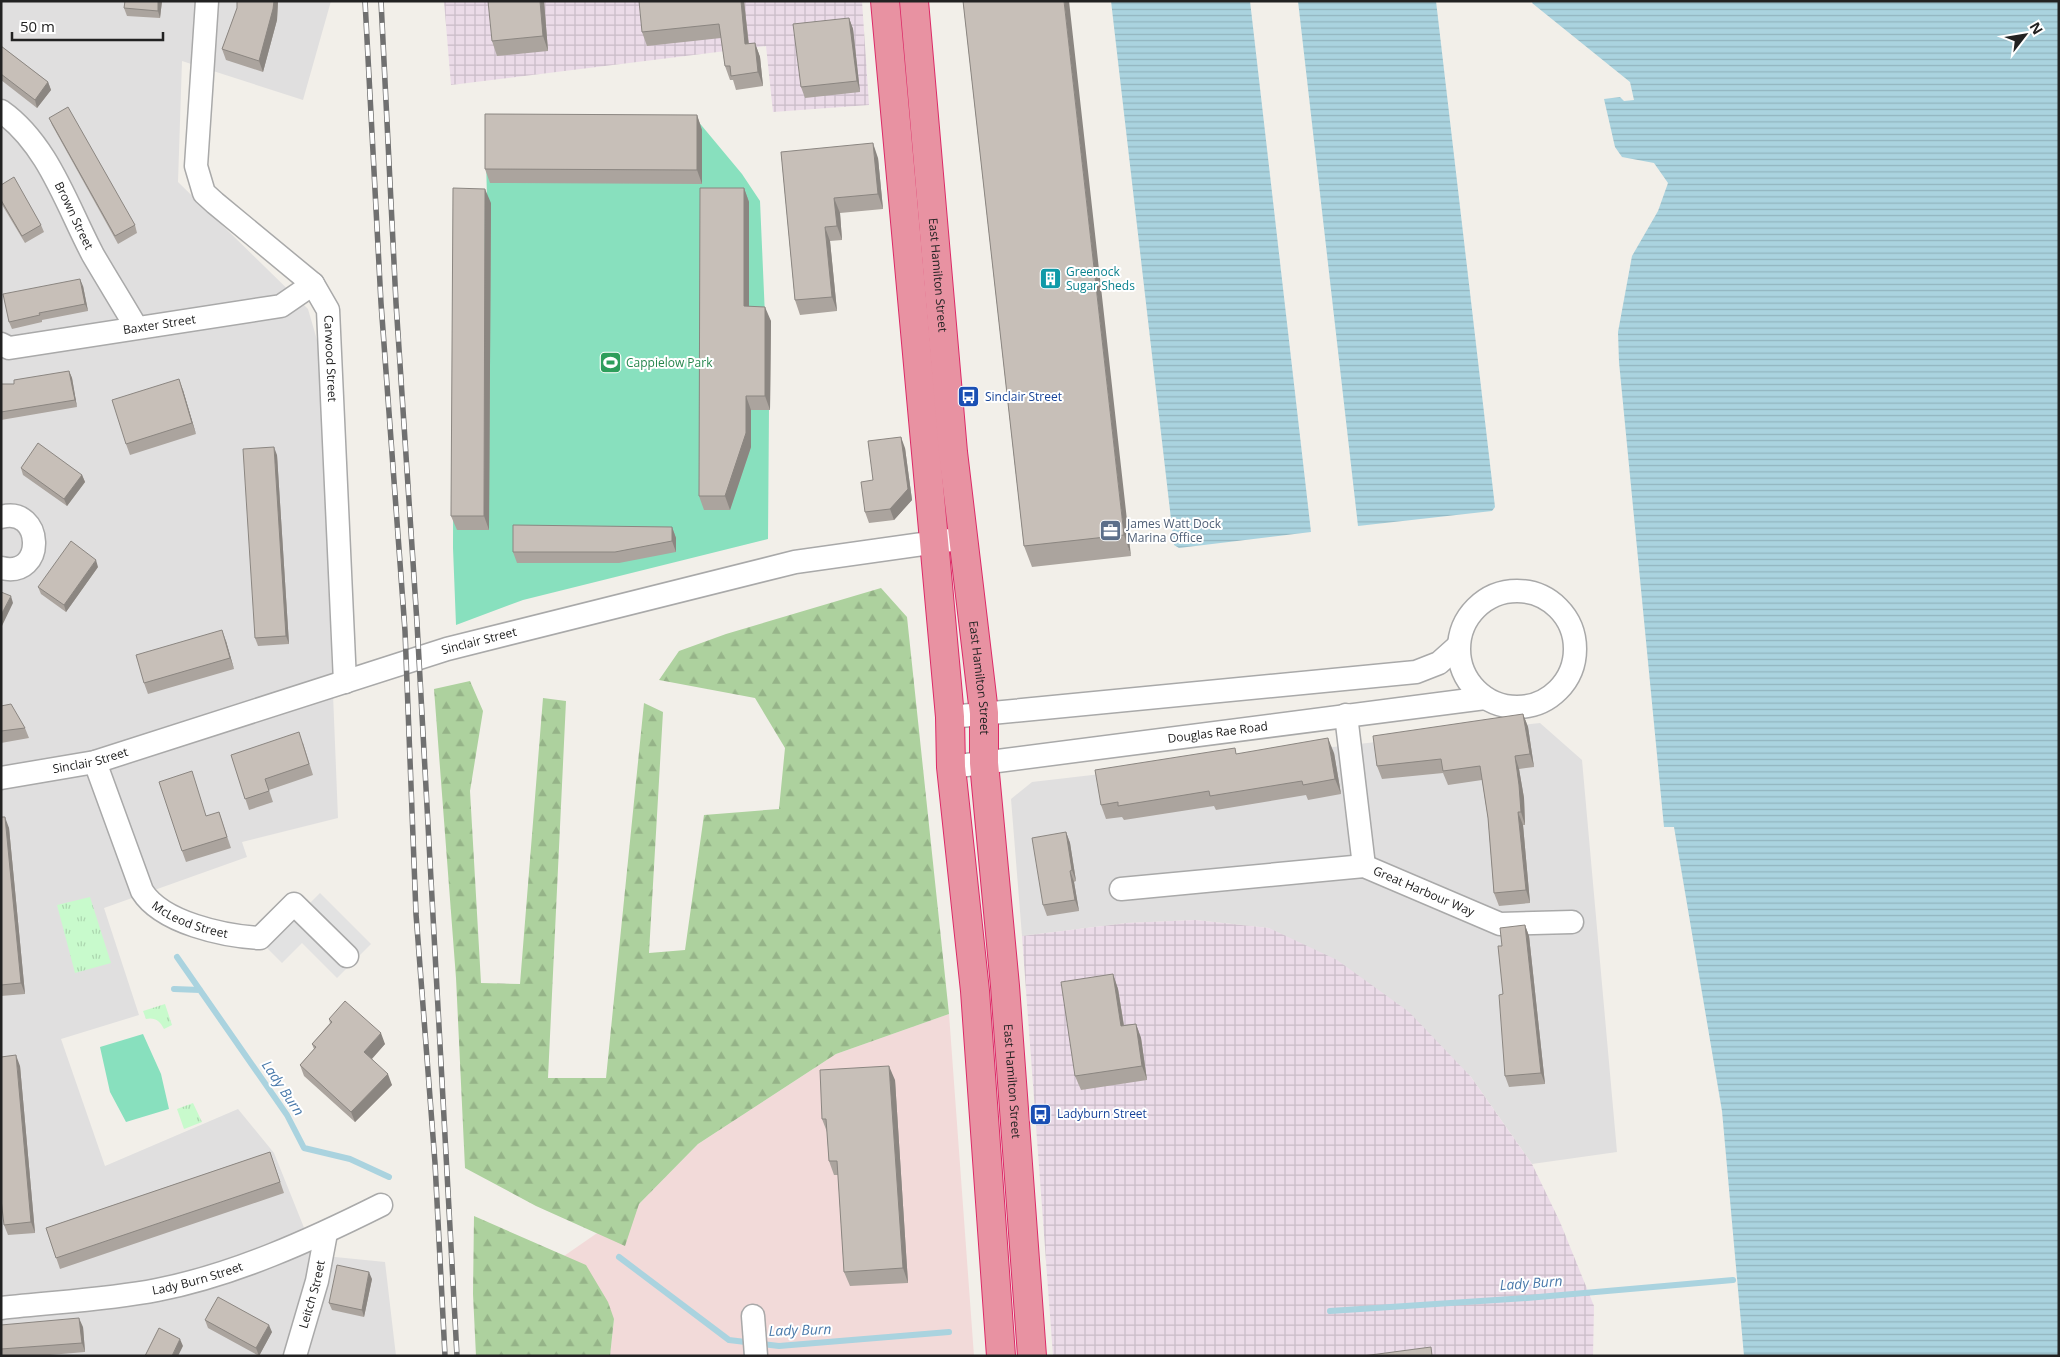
<svg xmlns="http://www.w3.org/2000/svg" width="2060" height="1357" viewBox="0 0 2060 1357" font-family="'Open Sans',sans-serif">
  <style>
    .residential { fill: #e0dfdf }
    .commercial { fill: #f2dad9 }
    .industrial { fill: url(#industrial-grid) }
    .forest { fill: url(#forest-firs) }
    .park { fill: url(#park-tufts) }
    .pitch { fill: #88e0be }
    .parking { fill: #e2e2e2 }
    .water { fill: url(#water-rules) }
    .lines { fill: none; stroke-linecap: round; stroke-linejoin: round }
    .stream { stroke: #aad3df; stroke-width: 6 }
    .minor-casing { stroke: #a9a9a9; stroke-width: 25 }
    .highway-casing { stroke: #dc2a67; stroke-width: 30 }
    .minor { stroke: #fff; stroke-width: 22 }
    .highway { stroke: #e892a2; stroke-width: 28 }
    .rail-casing { stroke: #707070; stroke-width: 5.5 }
    .rail { stroke: #fff; stroke-width: 4; stroke-dasharray: 11; stroke-linecap: butt }
    .wall { fill: #aba49e }
    .shaded-wall { fill: #8b8681 }
    .building { fill: #c7bfb8; stroke: #8b8681 }
    .labels { text-anchor: middle; stroke-width: 4; stroke-linejoin: round; paint-order: stroke }
    .street-label { font-size: 12px; fill: #222; stroke: #fff }
    .culture-label { font-size: 12px; fill: #0d838f; stroke: #fff; text-anchor: start }
    .leisure-label { font-size: 12px; fill: #27864d; stroke: #fff; text-anchor: start }
    .transit-label { font-size: 12px; fill: #164399; stroke: #fff; text-anchor: start }
    .service-label { font-size: 12px; fill: #4e5e75; stroke: #fff; text-anchor: start }
    .water-label { font-size: 14px; font-style: italic; fill: #4a7aab; stroke: #fff }
  </style>
  <defs>
    <pattern id="industrial-grid" width="8" height="8" patternUnits="userSpaceOnUse" patternTransform="scale(1.25)"><rect width="8" height="8" fill="#ebdbe8"/><path d="M0 4h8M4 0v8" fill="none" stroke="#c9bcc7"/></pattern>
    <pattern id="forest-firs" width="22" height="20" patternUnits="userSpaceOnUse" patternTransform="scale(1.25)"><rect width="22" height="20" fill="#add19e"/><path d="M5 1l3.5 6h-7zM16 11l3.5 6h-7z" fill="#95b388"/></pattern>
    <pattern id="park-tufts" width="24" height="20" patternUnits="userSpaceOnUse" patternTransform="scale(1.25)"><rect width="24" height="20" fill="#c8facc"/><path d="M3 7l-1-3M5 7V3M7 7l1-3M15 17l-1-3M17 17v-4M19 17l1-3" fill="none" stroke="#acd6af"/></pattern>
    <pattern id="water-rules" width="6" height="5" patternUnits="userSpaceOnUse" patternTransform="scale(1.25)"><rect width="6" height="5" fill="#aad3df"/><path d="M0 2.5h6" fill="none" stroke="#92b5bf"/></pattern>
  </defs>
  <rect width="100%" height="100%" fill="#f2efe9"/>
  <path class="residential" d="M 1,1 L 331,1 L 303,100 L 182,61 L 178,182 L 308,309 L 319,347 L 338,818 L 242,842 L 247,857 L 104,908 L 139,1015 L 61,1039 L 105,1166 L 238,1109 L 274,1153 L 315,1255 L 385,1262 L 396,1356 L 1,1356 Z
    M 1540,723 L 1582,760 L 1617,1152 L 1532,1164 L 1471,1077 L 1269,928 L 1195,920 L 1127,923 L 1022,936 L 1011,799 L 1032,782 Z"/>
  <path class="commercial" d="M 949,1014 L 974,1356 L 610,1356 L 614,1319 L 564,1256 L 639,1204 L 698,1144 L 836,1054 Z"/>
  <path class="industrial" d="M 444,1 L 862,1 L 869,105 L 773,112 L 766,46 L 451,85 Z
    M 1195,920 L 1269,928 L 1337,960 L 1409,1012 L 1471,1077 L 1532,1164 L 1560,1222 L 1594,1306 L 1593,1356 L 1053,1356 L 1022,936 L 1127,923 Z"/>
  <path class="forest" d="M 881,588 L 907,617 L 949,1014 L 836,1054 L 698,1144 L 639,1204 L 625,1246 L 536,1206 L 465,1168 L 456,978 L 434,689 L 470,681 L 483,711 L 470,791 L 481,983 L 520,984 L 543,698 L 566,701 L 548,1078 L 606,1078 L 644,703 L 663,712 L 649,953 L 685,950 L 704,815 L 779,809 L 785,748 L 755,698 L 659,680 L 679,651 L 726,634 Z
    M 474,1216 L 586,1265 L 608,1302 L 614,1319 L 610,1356 L 476,1356 L 473,1294 Z"/>
  <path class="park" d="M 90,897 L 111,963 L 75,973 L 57,905 Z
    M 165,1004 L 172,1025 L 164,1029 C 160,1021 155,1017 146,1019 L 143,1011 Z
    M 193,1103 L 202,1122 L 184,1129 L 177,1109 Z"/>
  <path class="pitch" d="M 485,116 L 697,120 L 742,174 L 760,201 L 769,408 L 768,539 L 523,600 L 456,625 L 453,548 L 454,199 L 487,199 Z
    M 143,1034 L 161,1074 L 169,1109 L 126,1122 L 110,1092 L 100,1047 Z"/>
  <path class="parking" d="M 320,893 L 371,944 L 337,978 L 302,943 L 282,963 L 266,947 Z"/>
  <path class="water" d="M 1111,1 L 1250,1 L 1311,532 L 1179,548 L 1174,545 Z
    M 1298,1 L 1436,1 L 1495,507 L 1492,511 L 1358,526 Z
    M 1533,1 L 2059,1 L 2059,1356 L 1744,1356 L 1722,1111 L 1674,827 L 1664,827 L 1619,362 L 1618,332 L 1632,256 L 1658,211 L 1668,183 L 1654,163 L 1622,157 L 1615,147 L 1604,99 L 1620,97 L 1624,101 L 1634,100 L 1630,82 L 1532,3 Z"/>
  <g class="lines">
    <path class="stream" d="M 177,957 L 287,1115 L 304,1148 L 350,1159 L 389,1177
      M 174,989 L 200,990
      M 619,1257 L 729,1340 L 779,1346 L 949,1332
      M 1330,1311 L 1527,1298 L 1733,1280"/>
    <defs>
      <g id="minor">
        <path id="s1" d="M 207,1 L 196,166 L 204,193 L 215,203 L 313,284 L 328,310 L 345,682"/>
        <path id="s2" d="M 1,111 C 48,144 67,206 93,255 C 107,279 122,303 136,327"/>
        <path id="s3" d="M 1,344 L 9,348 L 281,306 L 313,284"/>
        <path d="M 1,517 C 43,505 47,579 1,568"/>
        <circle cx="1517" cy="649" r="58"/>
        <path d="M 1346,715 L 1364,866"/>
        <path d="M 950,717 L 1416,672 L 1439,663 L 1458,646"/>
        <path id="s4" d="M 95,762 L 142,891 C 162,923 224,936 260,938 L 294,904 L 347,956"/>
        <path id="s5" d="M 951,767 L 1485,698"/>
        <path id="s6" d="M 1,778 L 95,762 L 447,649 L 795,562 L 951,540"/>
        <path id="s7" d="M 1121,889 L 1364,866 L 1500,924 L 1572,922"/>
        <path id="s8" d="M 1,1308 C 53,1302 106,1300 157,1290 C 234,1275 311,1240 381,1205"/>
        <path d="M 753,1316 L 756,1356"/>
        <path id="s9" d="M 295,1356 L 317,1281 L 326,1233"/>
      </g>
      <g id="highway">
        <path d="M 885,1 L 950,717 L 951,767 L 975,991 L 1001,1356"/>
        <path id="s10" d="M 914,1 L 953,452 L 984,713 L 984,763 L 1005,986 L 1032,1356"/>
      </g>
    </defs>
    <use href="#minor" class="minor-casing"/>
    <use href="#highway" class="highway-casing"/>
    <use href="#minor" class="minor"/>
    <use href="#highway" class="highway"/>
    <defs>
      <path id="rail" d="M 365,1 L 381,303 L 405,631 L 416,914 L 435,1163 L 445,1356
        M 381,1 L 396,303 L 417,623 L 457,1356"/>
    </defs>
    <use href="#rail" class="rail-casing"/>
    <use href="#rail" class="rail"/>
  </g>
  <path class="wall" d="M 125,1 L 162,1 L 160,18 L 127,16 L 124,8 Z
    M 237,1 L 278,1 L 277,20 L 263,72 L 226,60 L 222,49 L 237,8 Z
    M 544,1 L 548,51 L 497,56 L 492,41 Z
    M 744,1 L 749,44 L 755,43 L 760,57 L 763,86 L 736,90 L 733,80 L 730,80 L 725,66 L 721,38 L 647,46 L 642,32 Z
    M 963,1 L 1131,556 L 1032,567 L 1024,546 Z
    M 849,18 L 853,29 L 860,92 L 805,98 L 801,87 Z
    M 1,46 L 48,82 L 51,90 L 37,108 L 1,80 Z
    M 697,115 L 702,130 L 702,184 L 490,183 L 485,169 Z
    M 49,118 L 135,225 L 137,233 L 118,244 L 52,125 Z
    M 781,152 L 878,158 L 883,209 L 840,213 L 842,240 L 830,241 L 837,311 L 800,315 L 795,300 Z
    M 1,185 L 41,225 L 44,232 L 25,243 L 1,203 Z
    M 744,188 L 749,202 L 749,306 L 771,321 L 770,410 L 751,410 L 751,447 L 730,510 L 704,510 L 699,496 Z
    M 491,203 L 489,530 L 457,530 L 451,516 Z
    M 83,286 L 88,311 L 42,320 L 42,322 L 12,329 L 9,322 Z
    M 69,371 L 72,378 L 77,407 L 1,420 L 1,384 L 14,384 Z
    M 183,390 L 196,434 L 130,455 L 126,444 Z
    M 905,448 L 912,500 L 894,520 L 869,523 L 865,512 L 873,480 Z
    M 277,455 L 289,644 L 258,646 L 255,638 Z
    M 21,468 L 82,475 L 85,482 L 67,506 L 23,475 Z
    M 672,527 L 676,538 L 676,552 L 619,563 L 517,563 L 513,552 Z
    M 98,567 L 66,612 L 41,594 L 38,587 Z
    M 226,641 L 234,669 L 148,694 L 144,683 Z
    M 1,706 L 25,728 L 29,738 L 1,743 Z
    M 1523,714 L 1528,727 L 1534,767 L 1519,769 L 1524,798 L 1525,825 L 1523,825 L 1530,903 L 1499,906 L 1494,893 L 1488,818 L 1482,780 L 1448,785 L 1443,773 L 1382,779 L 1377,766 Z
    M 303,743 L 313,775 L 269,790 L 273,802 L 249,810 L 231,755 Z
    M 1334,753 L 1341,794 L 1308,800 L 1306,795 L 1216,810 L 1214,806 L 1124,820 L 1122,817 L 1106,819 L 1101,805 L 1237,754 Z
    M 219,812 L 231,848 L 186,862 L 182,851 Z
    M 1,817 L 9,828 L 25,994 L 1,996 Z
    M 1066,832 L 1070,843 L 1076,881 L 1074,882 L 1079,911 L 1047,916 L 1043,905 Z
    M 1525,925 L 1529,936 L 1545,1084 L 1509,1087 L 1505,1076 L 1502,946 Z
    M 1113,974 L 1118,989 L 1124,1025 L 1136,1024 L 1141,1038 L 1147,1080 L 1081,1090 L 1075,1076 Z
    M 329,1019 L 385,1044 L 372,1059 L 392,1085 L 355,1122 L 304,1076 L 300,1065 L 314,1049 L 312,1044 L 330,1023 Z
    M 20,1066 L 35,1233 L 8,1235 L 4,1225 Z
    M 895,1080 L 908,1283 L 850,1286 L 844,1272 L 838,1175 L 834,1175 L 829,1161 L 827,1132 L 822,1119 Z
    M 270,1152 L 284,1193 L 60,1269 L 46,1228 Z
    M 372,1279 L 364,1317 L 332,1310 L 329,1303 Z
    M 205,1320 L 272,1332 L 259,1356 L 208,1328 Z
    M 1,1325 L 83,1327 L 85,1352 L 38,1356 L 1,1356 Z"/>
  <path class="shaded-wall" d="M 158,1 L 162,1 L 160,18 L 158,11 Z
    M 274,1 L 278,1 L 277,20 L 263,72 L 259,61 Z
    M 540,1 L 544,1 L 548,51 L 543,36 Z
    M 741,1 L 744,1 L 750,58 L 745,44 Z
    M 1064,1 L 1069,1 L 1131,556 L 1124,535 Z
    M 849,18 L 853,29 L 860,92 L 857,81 Z
    M 755,43 L 760,57 L 763,86 L 758,72 Z
    M 48,82 L 51,90 L 37,108 L 35,100 Z
    M 697,115 L 702,130 L 702,184 L 697,170 Z
    M 873,143 L 878,158 L 883,209 L 878,194 Z
    M 744,188 L 749,202 L 749,320 L 744,306 Z
    M 485,189 L 491,203 L 489,530 L 484,516 Z
    M 834,198 L 840,213 L 842,240 L 837,226 Z
    M 825,227 L 830,241 L 837,311 L 832,297 Z
    M 80,279 L 83,286 L 88,311 L 85,304 Z
    M 765,307 L 771,321 L 770,410 L 765,396 Z
    M 69,371 L 72,378 L 77,407 L 75,400 Z
    M 179,379 L 183,390 L 196,434 L 192,423 Z
    M 746,396 L 751,410 L 751,447 L 730,510 L 725,496 Z
    M 901,437 L 905,448 L 912,500 L 894,520 L 890,509 Z
    M 274,447 L 277,455 L 289,644 L 286,636 Z
    M 82,475 L 85,482 L 67,506 L 64,499 Z
    M 672,527 L 676,538 L 676,552 L 672,541 Z
    M 96,560 L 98,567 L 66,612 L 64,605 Z
    M 11,596 L 13,603 L 1,628 L 1,615 Z
    M 222,630 L 226,641 L 234,669 L 230,658 Z
    M 1523,714 L 1528,727 L 1534,767 L 1530,754 Z
    M 1328,738 L 1334,753 L 1341,794 L 1335,779 Z
    M 1515,756 L 1519,769 L 1524,798 L 1525,825 L 1521,812 Z
    M 1518,812 L 1523,825 L 1530,903 L 1526,890 Z
    M 5,817 L 9,828 L 25,994 L 21,983 Z
    M 1066,832 L 1070,843 L 1076,881 L 1072,870 Z
    M 1070,871 L 1074,882 L 1079,911 L 1075,900 Z
    M 1525,925 L 1529,936 L 1545,1084 L 1541,1073 Z
    M 1113,974 L 1118,989 L 1126,1040 L 1121,1026 Z
    M 1136,1024 L 1141,1038 L 1147,1080 L 1142,1066 Z
    M 381,1033 L 385,1044 L 368,1063 L 364,1052 Z
    M 16,1055 L 20,1066 L 35,1233 L 31,1222 Z
    M 889,1066 L 895,1080 L 908,1283 L 903,1268 Z
    M 388,1074 L 392,1085 L 355,1122 L 351,1112 Z
    M 369,1272 L 372,1279 L 364,1317 L 362,1310 Z
    M 79,1318 L 83,1327 L 85,1352 L 82,1343 Z
    M 269,1325 L 272,1332 L 259,1356 L 256,1348 Z
    M 180,1339 L 183,1346 L 178,1356 L 172,1356 Z"/>
  <path class="building" d="M 125,1 L 158,1 L 158,11 L 124,8 Z
    M 237,1 L 274,1 L 273,9 L 259,61 L 222,49 L 237,8 Z
    M 488,1 L 540,1 L 543,36 L 492,41 Z
    M 639,1 L 741,1 L 745,44 L 755,43 L 758,72 L 731,76 L 730,66 L 725,66 L 719,24 L 642,32 Z
    M 963,1 L 1064,1 L 1124,535 L 1024,546 Z
    M 849,18 L 857,81 L 801,87 L 793,24 Z
    M 1,46 L 48,82 L 35,100 L 1,74 Z
    M 68,107 L 135,225 L 115,236 L 49,118 Z
    M 485,114 L 697,115 L 697,170 L 485,169 Z
    M 873,143 L 878,194 L 834,198 L 837,226 L 825,227 L 832,297 L 795,300 L 781,152 Z
    M 14,177 L 41,225 L 22,236 L 1,200 L 1,185 Z
    M 453,188 L 485,189 L 484,516 L 451,516 Z
    M 700,188 L 744,188 L 744,306 L 765,307 L 765,396 L 746,396 L 746,433 L 725,496 L 699,496 Z
    M 80,279 L 85,304 L 39,313 L 40,315 L 9,322 L 3,294 Z
    M 69,371 L 75,400 L 1,412 L 1,384 L 14,384 L 14,380 Z
    M 179,379 L 192,423 L 126,444 L 112,400 Z
    M 901,437 L 908,489 L 890,509 L 865,512 L 861,482 L 873,480 L 868,441 Z
    M 38,443 L 82,475 L 64,499 L 21,468 Z
    M 274,447 L 286,636 L 255,638 L 243,449 Z
    M 513,525 L 672,527 L 672,541 L 615,552 L 513,552 Z
    M 71,541 L 96,560 L 64,605 L 38,587 Z
    M 1,592 L 11,596 L 1,615 Z
    M 222,630 L 230,658 L 144,683 L 136,655 Z
    M 11,704 L 25,728 L 1,731 L 1,706 Z
    M 1523,714 L 1530,754 L 1515,756 L 1519,785 L 1521,812 L 1518,812 L 1526,890 L 1494,893 L 1488,818 L 1480,766 L 1443,771 L 1441,759 L 1377,766 L 1373,736 Z
    M 299,732 L 309,764 L 265,779 L 269,791 L 245,799 L 231,755 Z
    M 1328,738 L 1335,779 L 1303,785 L 1302,781 L 1210,796 L 1209,791 L 1118,806 L 1118,802 L 1101,805 L 1095,770 L 1235,748 L 1236,754 Z
    M 192,771 L 206,816 L 219,812 L 227,837 L 182,851 L 159,782 Z
    M 1,817 L 5,817 L 21,983 L 1,985 Z
    M 1066,832 L 1072,870 L 1070,871 L 1075,900 L 1043,905 L 1032,838 Z
    M 1525,925 L 1541,1073 L 1505,1076 L 1499,995 L 1503,994 L 1498,946 L 1502,946 L 1500,928 Z
    M 1113,974 L 1121,1026 L 1136,1024 L 1142,1066 L 1075,1076 L 1061,982 Z
    M 345,1001 L 381,1033 L 364,1052 L 388,1074 L 351,1112 L 300,1065 L 316,1047 L 312,1044 L 332,1022 L 329,1019 Z
    M 16,1055 L 31,1222 L 4,1225 L 1,1199 L 1,1057 Z
    M 889,1066 L 903,1268 L 844,1272 L 837,1161 L 829,1161 L 826,1119 L 822,1119 L 820,1070 Z
    M 270,1152 L 280,1182 L 56,1258 L 46,1228 Z
    M 337,1265 L 369,1272 L 362,1310 L 329,1303 Z
    M 218,1297 L 269,1325 L 256,1348 L 205,1320 Z
    M 79,1318 L 82,1343 L 1,1349 L 1,1325 Z
    M 159,1328 L 180,1339 L 172,1356 L 145,1356 Z
    M 1431,1347 L 1432,1356 L 1363,1356 Z"/>
  <defs>
    <symbol id="building-square" viewBox="-11 -11 22 22"><rect x="-9" y="-9" width="18" height="18" rx="4" fill="#0f9aa8" stroke="#fff"/><path d="M-4-6H4V6H1V3H-1V6H-4ZM-2.5-4.3h1.7v1.8h-1.7ZM.8-4.3h1.7v1.8H.8ZM-2.5-1h1.7V.8h-1.7ZM.8-1h1.7V.8H.8Z" fill="#fff"/></symbol>
    <symbol id="stadium-square" viewBox="-11 -11 22 22"><rect x="-9" y="-9" width="18" height="18" rx="4" fill="#2e9e5b" stroke="#fff"/><path d="M0-5a6.5 5 0 1 0 0 10a6.5 5 0 1 0 0-10ZM-3.5-1.8h7v3.6h-7Z" fill="#fff"/></symbol>
    <symbol id="bus-square" viewBox="-11 -11 22 22"><rect x="-9" y="-9" width="18" height="18" rx="4" fill="#1a4fb4" stroke="#fff"/><path d="M-5-6H5V4H4V6H2V4H-2V6H-4V4H-5ZM-3.5-4V0h7V-4ZM-3.5 1.2v1.5H-2V1.2ZM2 1.2v1.5H3.5V1.2Z" fill="#fff"/></symbol>
    <symbol id="office-square" viewBox="-11 -11 22 22"><rect x="-9" y="-9" width="18" height="18" rx="4" fill="#5c6f8a" stroke="#fff"/><path d="M-6-3h4V-5.5h4V-3h4V5H-6ZM-1-4.5V-3h2v-1.5ZM-6 0V1H6V0Z" fill="#fff"/></symbol>
  </defs>
  <g fill-rule="evenodd">
    <use href="#building-square" x="1038" y="266" width="25" height="25"/>
    <use href="#stadium-square" x="598" y="350" width="25" height="25"/>
    <use href="#bus-square" x="956" y="384" width="25" height="25"/>
    <use href="#office-square" x="1098" y="518" width="25" height="25"/>
    <use href="#bus-square" x="1028" y="1102" width="25" height="25"/>
  </g>
  <g class="labels">
    <g class="street-label">
      <text dy="4" stroke="none"><textPath href="#s2" startOffset="129">Brown Street</textPath></text>
      <text dy="4" stroke="none"><textPath href="#s10" startOffset="275">East Hamilton Street</textPath></text>
      <text dy="4" stroke="none"><textPath href="#s3" startOffset="161">Baxter Street</textPath></text>
      <text dy="4" stroke="none"><textPath href="#s1" startOffset="414">Carwood Street</textPath></text>
      <text dy="4" stroke="none"><textPath href="#s6" startOffset="498">Sinclair Street</textPath></text>
      <text dy="4" stroke="none"><textPath href="#s10" startOffset="680">East Hamilton Street</textPath></text>
      <text dy="4" stroke="none"><textPath href="#s5" startOffset="269">Douglas Rae Road</textPath></text>
      <text dy="4" stroke="none"><textPath href="#s6" startOffset="91">Sinclair Street</textPath></text>
      <text dy="4" stroke="none"><textPath href="#s7" startOffset="309">Great Harbour Way</textPath></text>
      <text dy="4" stroke="none"><textPath href="#s4" startOffset="195">McLeod Street</textPath></text>
      <text dy="4" stroke="none"><textPath href="#s10" startOffset="1085">East Hamilton Street</textPath></text>
      <text dy="4" stroke="none"><textPath href="#s8" startOffset="199">Lady Burn Street</textPath></text>
      <text dy="4" stroke="none"><textPath href="#s9" startOffset="64">Leitch Street</textPath></text>
    </g>
    <g class="culture-label">
      <text x="1066" y="276">Greenock<tspan x="1066" dy="14">Sugar Sheds</tspan></text>
    </g>
    <g class="leisure-label">
      <text x="626" y="367">Cappielow Park</text>
    </g>
    <g class="transit-label">
      <text x="985" y="401">Sinclair Street</text>
      <text x="1057" y="1118">Ladyburn Street</text>
    </g>
    <g class="service-label">
      <text x="1127" y="528">James Watt Dock<tspan x="1127" dy="14">Marina Office</tspan></text>
    </g>
    <g class="water-label">
      <text transform="translate(283 1088) rotate(56)" y="5">Lady Burn</text>
      <text transform="translate(1531 1283) rotate(-4)" y="5">Lady Burn</text>
      <text transform="translate(800 1330) rotate(-2)" y="5">Lady Burn</text>
    </g>
  </g>
  <rect width="2060" height="1357" fill="none" stroke="#222222" stroke-width="5"/>
  <g transform="translate(2025 35) rotate(59)" stroke="#ffffff" stroke-width="4" paint-order="stroke">
  <path d="M0-4L9 19L0 12L-9 19Z" fill="#222222"/>
  <text y="-8" font-size="14" font-weight="bold" text-anchor="middle" fill="#222222">N</text>
  </g>
  <path d="M12 32v8h151v-8" fill="none" stroke="#222222" stroke-width="2.5"/>
  <text x="20" y="32" font-size="15" fill="#222222" stroke="#ffffff" stroke-width="4" paint-order="stroke">50 m</text>
</svg>
